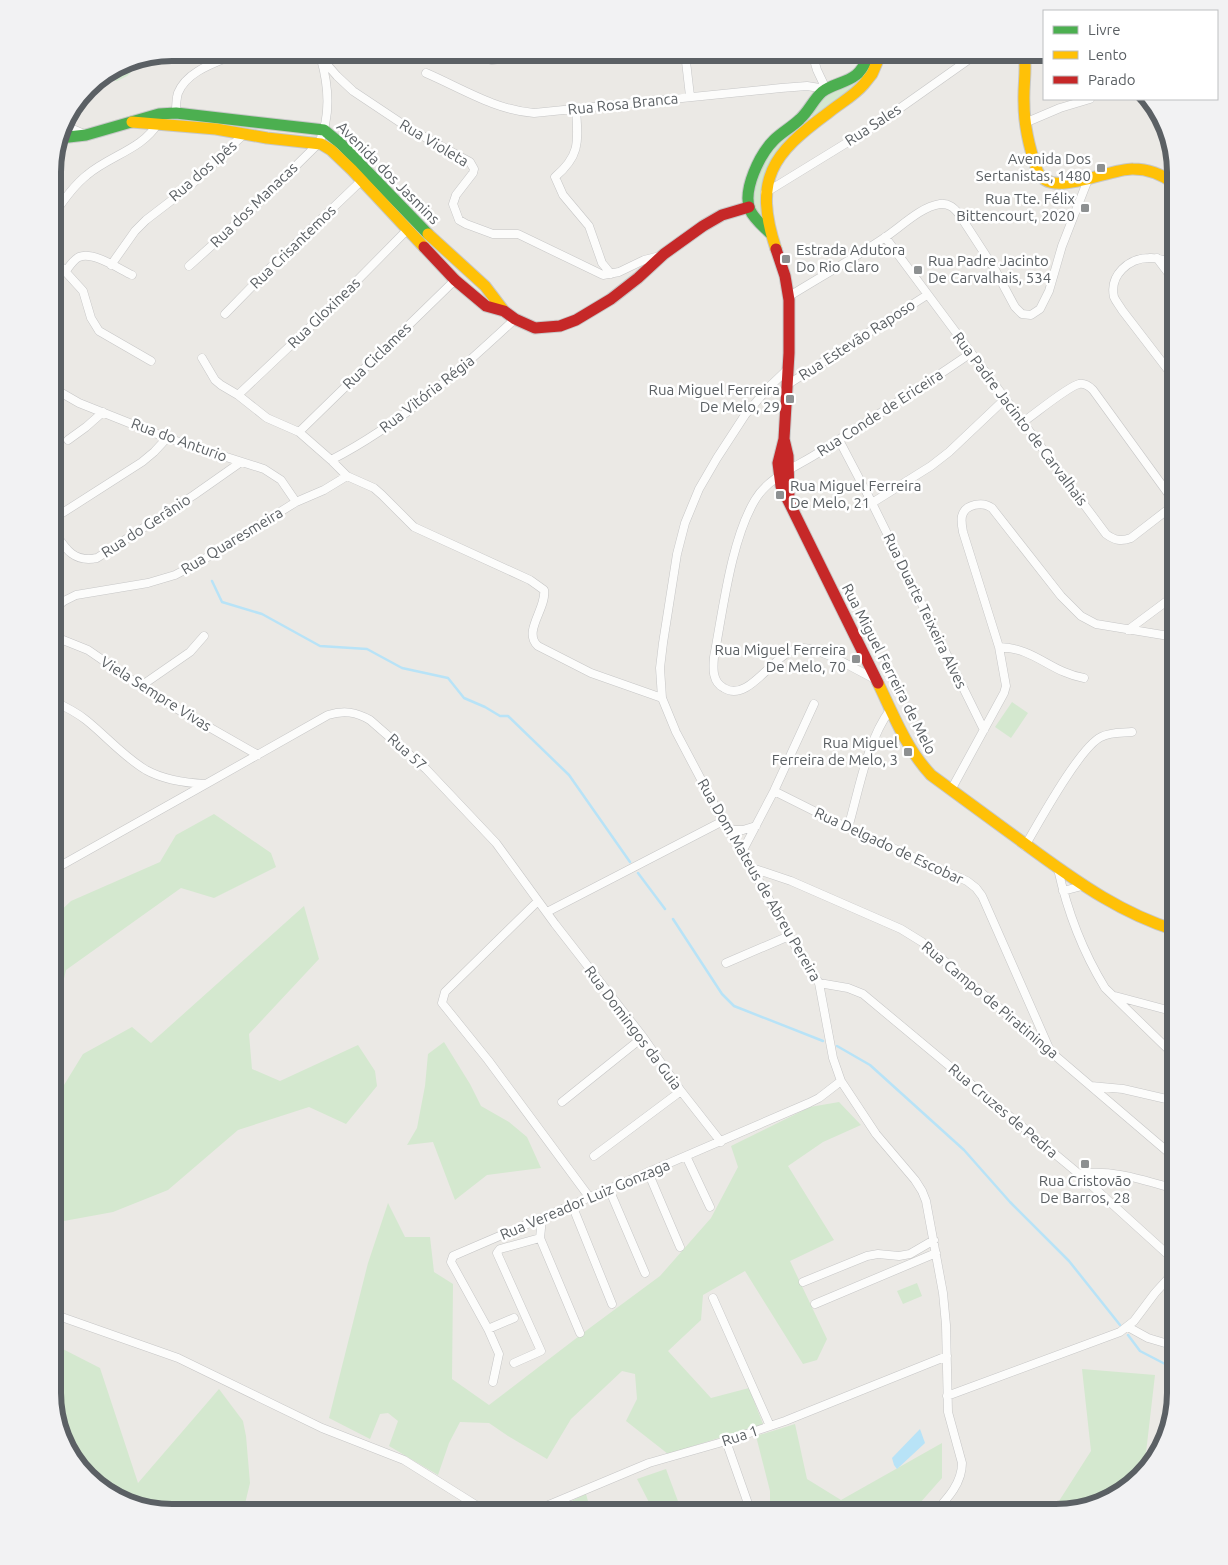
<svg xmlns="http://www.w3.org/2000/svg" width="1228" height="1565" viewBox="0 0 1228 1565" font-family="Ubuntu,sans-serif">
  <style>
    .green { fill: #d4e8cf }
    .water { fill: #b8e3f7 }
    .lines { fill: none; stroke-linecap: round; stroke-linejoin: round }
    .stream { stroke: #b8e3f7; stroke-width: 2.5 }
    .street-casing { stroke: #c6c6c6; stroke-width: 9 }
    .fast-casing { stroke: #c7c8c8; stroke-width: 13 }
    .slow-casing { stroke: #c7c8c8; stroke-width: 13 }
    .jam-casing { stroke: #c7c8c8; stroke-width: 13 }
    .street { stroke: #fcfcfb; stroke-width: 8 }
    .fast { stroke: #4caf50; stroke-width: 11 }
    .slow { stroke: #ffc107; stroke-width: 11 }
    .jam { stroke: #c62828; stroke-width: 11 }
    .poi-dot { fill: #8d9091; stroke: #fff; stroke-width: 2 }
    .labels { text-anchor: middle; stroke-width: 5; stroke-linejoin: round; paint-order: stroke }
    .street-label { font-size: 15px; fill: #5b6064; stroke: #fff }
    .poi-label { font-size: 15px; fill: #5b6064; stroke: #fff; text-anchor: end }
    .rim { fill: none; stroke: #5b6064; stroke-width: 6 }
  </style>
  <rect width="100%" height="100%" fill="#ebe9e5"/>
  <path class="green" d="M 147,57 L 127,76 L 117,81 L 100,78 L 126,61 Z
    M 874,65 L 856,89 L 813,117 L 811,114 L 821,99 L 867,67 Z
    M 801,126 L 803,126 L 786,142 L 763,214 L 760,216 L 756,214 L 754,198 L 755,182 L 773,145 Z
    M 1012,702 L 1028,713 L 1011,738 L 995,727 Z
    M 214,814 L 271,853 L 276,867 L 214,898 L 181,888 L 66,970 L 62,987 L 53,994 L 53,918 L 71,901 L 160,862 L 176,835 Z
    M 304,906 L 319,959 L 249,1034 L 252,1069 L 280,1081 L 358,1045 L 375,1071 L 377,1086 L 346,1124 L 309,1107 L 238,1130 L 168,1190 L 113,1212 L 53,1223 L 53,1103 L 83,1054 L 132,1027 L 151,1043 Z
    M 444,1042 L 470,1084 L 481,1106 L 509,1122 L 527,1137 L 541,1168 L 487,1175 L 455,1200 L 433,1142 L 407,1145 L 417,1128 L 425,1086 L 428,1054 Z
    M 839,1102 L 861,1125 L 823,1142 L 788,1166 L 834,1240 L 790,1261 L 827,1339 L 817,1360 L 803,1364 L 745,1271 L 703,1295 L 701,1320 L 668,1351 L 711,1398 L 749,1388 L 763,1424 L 668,1454 L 626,1421 L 637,1399 L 635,1374 L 622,1371 L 571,1419 L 547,1459 L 508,1436 L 489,1423 L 460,1422 L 449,1443 L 438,1475 L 389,1446 L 398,1421 L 388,1413 L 380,1414 L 370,1439 L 329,1418 L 368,1263 L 388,1203 L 405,1237 L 430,1237 L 434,1272 L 453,1284 L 452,1379 L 489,1405 L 587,1330 L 660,1276 L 711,1218 L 738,1167 L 731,1146 L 810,1107 Z
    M 917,1283 L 922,1296 L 903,1304 L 897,1291 Z
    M 53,1344 L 100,1368 L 138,1483 L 219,1389 L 243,1421 L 246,1436 L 250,1483 L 243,1512 L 172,1512 L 112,1497 L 72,1459 L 53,1393 Z
    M 1082,1369 L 1155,1375 L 1144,1470 L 1122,1493 L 1056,1512 L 1052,1512 L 1091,1451 Z
    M 795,1424 L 807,1479 L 841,1500 L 942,1443 L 942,1478 L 912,1512 L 770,1512 L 770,1491 L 756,1436 Z
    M 666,1469 L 682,1512 L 648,1512 L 653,1510 L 637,1479 Z
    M 586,1494 L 591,1512 L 554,1512 L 553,1510 Z"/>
  <path class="water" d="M 920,1429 L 925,1443 L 897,1469 L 894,1465 L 892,1458 Z"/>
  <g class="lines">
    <path class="stream" d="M 212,581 L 222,602 L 262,614 L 320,646 L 367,649 L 402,668 L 448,678 L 464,698 L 485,707 L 500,716 L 508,716 L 569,775 L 630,862
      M 638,873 L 665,909
      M 673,919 L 722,994 L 734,1006 L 823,1041
      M 837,1046 L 870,1065 L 964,1150 L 1010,1202 L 1069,1261 L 1120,1325
      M 1128,1335 L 1140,1351 L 1167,1365 L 1175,1366"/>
    <defs>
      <path id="street" d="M 317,53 L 337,76 L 353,91 L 410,129 L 470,162 L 474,169 L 473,173 L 456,195 L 453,204 L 459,220 L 466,224 L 493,234 L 518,234 L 603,275 L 619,272 L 644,260 L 660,256
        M 456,53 L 492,60 L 564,53
        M 685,53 L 690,96
        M 812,53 L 817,70 L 826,89
        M 426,73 C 461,88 495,110 534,113 L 781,88 L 807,86 L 826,89
        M 576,109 C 578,141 581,155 555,177 L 563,195 L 589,226 L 602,263 L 611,274
        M 176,113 C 176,107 176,99 178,93 C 187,70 218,62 238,53
        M 1027,122 L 1060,108 L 1090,99
        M 63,125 L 84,134
        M 765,193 L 879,123 L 978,53
        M 53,216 C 62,202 73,186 87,175 C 109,156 143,149 158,123
        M 885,237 L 1106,534 C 1114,540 1121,542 1131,538 L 1175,504
        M 53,258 L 83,291 L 91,318 L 99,331 L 151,361
        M 1157,258 L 1175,282
        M 111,265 L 135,231 L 146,220 L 189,187 L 244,134
        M 189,266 L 248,213 L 319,143 C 331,116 329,87 321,59
        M 65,272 C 69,267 73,260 79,257 C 93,251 119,269 132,275
        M 788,297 C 820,277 853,259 884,238 C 901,227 920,207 940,204 C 949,203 954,208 959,214 L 994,268 L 1015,307 L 1022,314 L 1031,315 L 1040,309 L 1049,291 L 1062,246 L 1089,177
        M 225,314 L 271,267 L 361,181
        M 202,358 L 215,380 L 221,385 L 238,395 L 267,418 L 299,432 L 331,460 L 347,476 L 374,488 L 382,495 L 414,527 L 530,580 L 544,590 C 547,608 522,632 538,646 L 591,673 L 662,698
        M 788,369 L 769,387 L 745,415 L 717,458 L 699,489 L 685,523 L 677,554 L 663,643 L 660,668 L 662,698 L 676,732 L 723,821 L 752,868 L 789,936 L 819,983 L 833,1058 L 841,1081 L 876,1134 L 915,1180 L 922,1191 L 926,1201 L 943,1293 L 946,1325 L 948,1412 L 962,1463 C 962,1483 948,1498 935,1512
        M 1175,379 L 1122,310 C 1120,306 1116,302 1114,297 C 1109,275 1129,258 1149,258 C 1158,257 1167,261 1175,264
        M 787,385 L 927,295
        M 53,388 L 79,403 L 167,438 L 264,469 L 281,480 L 296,502
        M 238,395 L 329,309 L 407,230
        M 1023,422 C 1035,414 1067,387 1079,384 C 1085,383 1089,386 1093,390 L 1175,503
        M 299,432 L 455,280
        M 68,440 L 86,427 L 103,412
        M 839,440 L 872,503 L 984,730
        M 331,460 C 401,424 458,372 515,319
        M 872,503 L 931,466 L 949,452 L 1005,399
        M 53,519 L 142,462 L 154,452 L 167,438
        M 53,530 C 65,548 73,563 97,558 L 194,495 L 241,462
        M 53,610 L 64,601 L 76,595 L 148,583 L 175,575 L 198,563 L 296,502 L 324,490 L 347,476
        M 1128,630 L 1175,595
        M 53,636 L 88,650 L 158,698 L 258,755
        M 999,647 C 1035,648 1050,672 1084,678
        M 875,679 C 858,671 818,646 801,648 C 774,650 750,704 724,688 C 712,682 713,668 714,657 C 723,610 731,540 755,500 C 769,476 799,466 821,451 C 871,419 922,387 971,353
        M 141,686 L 190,652 L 204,636
        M 53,701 C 64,706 76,712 86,720 C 106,736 124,757 146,770 C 164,780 186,783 206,784 L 328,715 C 344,710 356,712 370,720 L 426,769 L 496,843 L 555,924 L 643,1037 L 681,1091 L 721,1142
        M 951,790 L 1004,693 L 1006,686 L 999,647 L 963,532 C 962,527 961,521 962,516 C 965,504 983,501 992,508 L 1061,596 L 1081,616 L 1096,624 L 1175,637
        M 774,791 L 848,828 L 967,881 L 976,888 L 982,896 L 1049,1048
        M 848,828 C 859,790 867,741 890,710
        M 728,830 L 743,830 L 756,826
        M 1025,846 C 1039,822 1080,747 1101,737 C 1110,732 1122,733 1132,732
        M 742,852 L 774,791 L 814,704
        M 752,868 L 791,881 L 901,929 L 922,942 L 1175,1158
        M 1058,869 C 1067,910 1083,952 1105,988 L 1175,1056
        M 53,870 L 206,784
        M 1063,891 L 1082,886
        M 538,901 L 445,992 L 442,1003 L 488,1060 L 590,1198
        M 547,912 L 723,821
        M 726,963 L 789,936
        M 819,983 L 848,988 L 863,994 L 1079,1174 L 1175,1261
        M 1115,996 L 1175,1012
        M 1091,1086 L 1123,1089 L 1175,1101
        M 562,1102 L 643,1037
        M 594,1156 L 681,1091
        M 686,1156 L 710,1207
        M 648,1172 L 680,1247
        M 1079,1174 C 1112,1169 1143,1180 1175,1189
        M 609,1189 L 645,1273
        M 572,1205 L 612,1304
        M 542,1218 L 540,1238 L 580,1333
        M 803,1282 L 867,1256 L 878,1254 L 899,1256 L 910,1254 L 934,1240
        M 713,1298 L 770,1426
        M 815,1304 L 936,1253
        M 53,1314 L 178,1358 L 322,1428 L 404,1460 L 487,1512
        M 1128,1327 L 1148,1338 L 1175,1346
        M 488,1329 L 514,1318
        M 514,1363 L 541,1351 L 497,1253 L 500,1249 L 540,1238
        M 493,1382 L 499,1354 L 488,1329 L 451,1262 L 453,1256 L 809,1103 L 819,1098 L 841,1081
        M 947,1396 L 1120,1332 L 1134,1321 L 1155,1293 L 1175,1271
        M 726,1441 L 751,1512
        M 532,1512 L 649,1463 L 726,1441 L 785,1421 L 947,1356"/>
      <path id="fast" d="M 60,138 L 86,135 L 159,114 L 176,113 L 324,130 L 341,144 L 428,234
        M 770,233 C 763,226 754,219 750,210 C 742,190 760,154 774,140 C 782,132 792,127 800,119 C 809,111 813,100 822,92 C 832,84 846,83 856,75 C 863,70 866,61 870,53"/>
      <path id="slow" d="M 1024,53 C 1027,69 1023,86 1024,103 C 1024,125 1030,150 1037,170 C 1048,201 1109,168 1133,169 C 1148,169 1163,175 1175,184
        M 132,122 L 216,129 L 267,138 L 321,144 L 331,150 L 352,170 L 424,247
        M 428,234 L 485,286 L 504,311
        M 776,249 C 753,179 772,154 828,113 C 840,103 854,96 864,84 L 872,74 L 881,53
        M 878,683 C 894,716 906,748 931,775 C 966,801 1001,826 1036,852 C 1080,884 1123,914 1175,930"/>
      <path id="jam" d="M 424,247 L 455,280 L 486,306 L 504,311 L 515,319 L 535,328 L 560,326 L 576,320 L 611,299 L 638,278 L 664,254 L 703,226 L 722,215 L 749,207
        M 776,249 L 785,276 L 789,300 L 789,353 L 784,439 L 788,456 L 789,501
        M 784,439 L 778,463 L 781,486 L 878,683"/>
    </defs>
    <use href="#street" class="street-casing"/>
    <use href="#fast" class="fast-casing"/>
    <use href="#slow" class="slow-casing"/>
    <use href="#jam" class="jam-casing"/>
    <use href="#street" class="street"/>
    <use href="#fast" class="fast"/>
    <use href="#slow" class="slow"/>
    <use href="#jam" class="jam"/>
  </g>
  <g class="poi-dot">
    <rect x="1096" y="163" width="10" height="10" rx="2.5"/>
    <rect x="1080" y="203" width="10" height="10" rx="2.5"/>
    <rect x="781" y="254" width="10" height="10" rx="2.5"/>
    <rect x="913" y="265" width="10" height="10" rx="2.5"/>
    <rect x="785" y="394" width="10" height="10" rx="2.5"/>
    <rect x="775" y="490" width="10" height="10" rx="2.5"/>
    <rect x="851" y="654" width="10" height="10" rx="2.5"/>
    <rect x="903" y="747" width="10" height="10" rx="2.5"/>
    <rect x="1080" y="1159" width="10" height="10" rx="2.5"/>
  </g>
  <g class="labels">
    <g class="street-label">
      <text transform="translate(623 104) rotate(-6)" y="5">Rua Rosa Branca</text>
      <text transform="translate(873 125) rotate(-33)" y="5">Rua Sales</text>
      <text transform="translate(434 143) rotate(31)" y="5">Rua Violeta</text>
      <text transform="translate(203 171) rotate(-41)" y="5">Rua dos Ipês</text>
      <text transform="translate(388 173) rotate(45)" y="5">Avenida dos Jasmins</text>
      <text transform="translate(254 205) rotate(-44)" y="5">Rua dos Manacas</text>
      <text transform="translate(293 247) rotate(-44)" y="5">Rua Crisantemos</text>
      <text transform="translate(324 313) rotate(-44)" y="5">Rua Gloxineas</text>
      <text transform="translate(857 340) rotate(-33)" y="5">Rua Estevão Raposo</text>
      <text transform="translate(377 356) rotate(-44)" y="5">Rua Ciclames</text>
      <text transform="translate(427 394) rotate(-38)" y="5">Rua Vitória Régia</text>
      <text transform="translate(880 413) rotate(-33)" y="5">Rua Conde de Ericeira</text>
      <text transform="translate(1020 419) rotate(53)" y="5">Rua Padre Jacinto de Carvalhais</text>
      <text transform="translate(179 440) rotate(20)" y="5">Rua do Anturio</text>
      <text transform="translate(146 526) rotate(-33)" y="5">Rua do Gerânio</text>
      <text transform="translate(232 541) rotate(-31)" y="5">Rua Quaresmeira</text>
      <text transform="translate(925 611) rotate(64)" y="5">Rua Duarte Teixeira Alves</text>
      <text transform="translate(889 669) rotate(63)" y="5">Rua Miguel Ferreira de Melo</text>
      <text transform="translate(156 694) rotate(32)" y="5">Viela Sempre Vivas</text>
      <text transform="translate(407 752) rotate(42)" y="5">Rua 57</text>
      <text transform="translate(889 846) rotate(25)" y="5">Rua Delgado de Escobar</text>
      <text transform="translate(759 880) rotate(60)" y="5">Rua Dom Mateus de Abreu Pereira</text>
      <text transform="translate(990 1000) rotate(40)" y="5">Rua Campo de Piratininga</text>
      <text transform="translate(633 1028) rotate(53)" y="5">Rua Domingos da Guia</text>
      <text transform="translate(1003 1111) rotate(40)" y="5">Rua Cruzes de Pedra</text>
      <text transform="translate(585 1200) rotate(-23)" y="5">Rua Vereador Luiz Gonzaga</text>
      <text transform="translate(740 1436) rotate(-18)" y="5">Rua 1</text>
    </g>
    <g class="poi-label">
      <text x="1091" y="164">Avenida Dos<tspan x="1091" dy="17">Sertanistas, 1480</tspan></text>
      <text x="1075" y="204">Rua Tte. Félix<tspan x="1075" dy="17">Bittencourt, 2020</tspan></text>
      <text x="796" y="255" text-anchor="start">Estrada Adutora<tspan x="796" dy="17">Do Rio Claro</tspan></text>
      <text x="928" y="266" text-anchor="start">Rua Padre Jacinto<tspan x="928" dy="17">De Carvalhais, 534</tspan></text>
      <text x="780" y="395">Rua Miguel Ferreira<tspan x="780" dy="17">De Melo, 29</tspan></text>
      <text x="790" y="491" text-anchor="start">Rua Miguel Ferreira<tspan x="790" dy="17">De Melo, 21</tspan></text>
      <text x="846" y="655">Rua Miguel Ferreira<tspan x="846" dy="17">De Melo, 70</tspan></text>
      <text x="898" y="748">Rua Miguel<tspan x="898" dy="17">Ferreira de Melo, 3</tspan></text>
      <text x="1085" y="1186" text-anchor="middle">Rua Cristovão<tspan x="1085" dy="17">De Barros, 28</tspan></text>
    </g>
  </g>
  <path d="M0 0H1228V1565H0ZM172 61H1056A111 111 0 0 1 1167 172V1393A111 111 0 0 1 1056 1504H172A111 111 0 0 1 61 1393V172A111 111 0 0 1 172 61Z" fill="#f2f2f3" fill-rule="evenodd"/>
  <path class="rim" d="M172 61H1056A111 111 0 0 1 1167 172V1393A111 111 0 0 1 1056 1504H172A111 111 0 0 1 61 1393V172A111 111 0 0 1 172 61Z"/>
  <rect x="1043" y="10" width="175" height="90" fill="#ffffff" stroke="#bdbfc1"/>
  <rect x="1053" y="26" width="25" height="8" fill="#4caf50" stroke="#bdbfc1"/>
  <text x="1088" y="35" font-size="15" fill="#5b6064">Livre</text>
  <rect x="1053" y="51" width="25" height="8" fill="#ffc107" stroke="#bdbfc1"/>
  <text x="1088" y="60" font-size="15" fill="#5b6064">Lento</text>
  <rect x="1053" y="76" width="25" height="8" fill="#c62828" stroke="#bdbfc1"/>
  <text x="1088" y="85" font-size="15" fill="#5b6064">Parado</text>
</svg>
